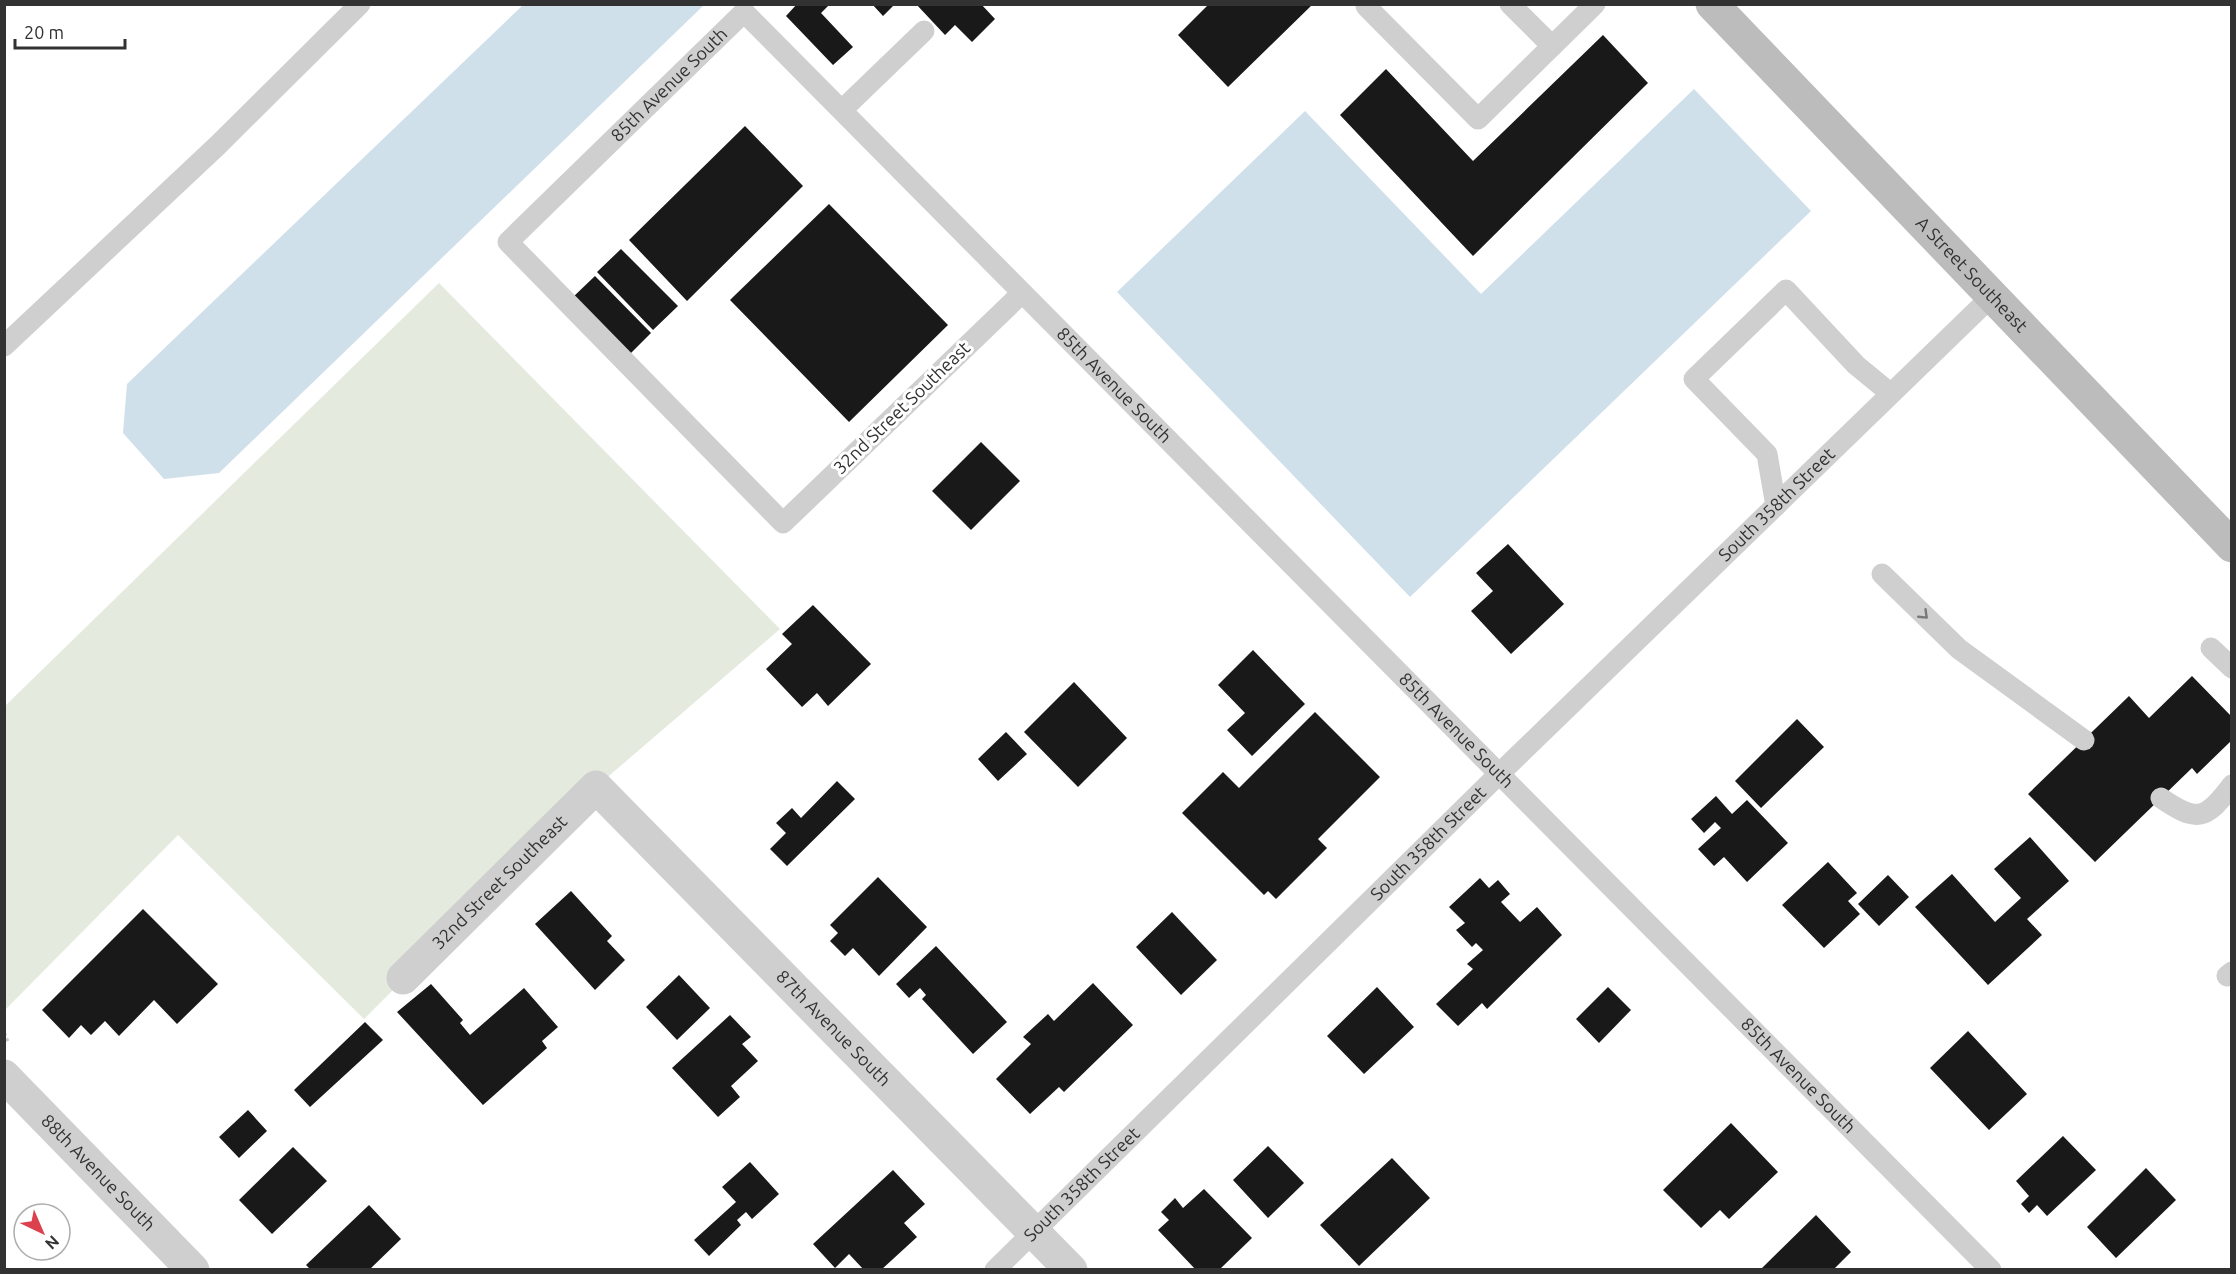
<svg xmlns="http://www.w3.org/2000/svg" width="2236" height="1274" viewBox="0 0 2236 1274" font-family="Ubuntu,sans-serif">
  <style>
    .green { fill: #e5eade }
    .water { fill: #cfe0eb }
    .building { fill: #191919 }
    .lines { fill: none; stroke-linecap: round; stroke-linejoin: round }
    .path { stroke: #c9c9c9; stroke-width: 4; stroke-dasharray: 3 3; stroke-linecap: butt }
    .service { stroke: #cfcfcf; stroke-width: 21 }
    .minor { stroke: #cfcfcf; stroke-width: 33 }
    .secondary { stroke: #bcbcbc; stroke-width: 33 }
    .oneway { stroke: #797979 }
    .labels { text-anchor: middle; stroke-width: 6; stroke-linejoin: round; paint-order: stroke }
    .street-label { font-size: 18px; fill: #323232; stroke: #fff }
  </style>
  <rect width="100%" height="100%" fill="#fff"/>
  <path class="green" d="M 439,283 L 780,629 L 596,787 L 364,1019 L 178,835 L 5,1010 L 5,706 Z"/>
  <path class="water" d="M 523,5 L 704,5 L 219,473 L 164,479 L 123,433 L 127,384 Z
    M 1694,89 L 1811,211 L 1410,597 L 1117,292 L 1305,111 L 1481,294 Z"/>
  <path class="building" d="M 797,4 L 830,4 L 821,13 L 853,47 L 833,65 L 786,16 Z
    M 872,4 L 895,4 L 883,16 Z
    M 916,4 L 981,4 L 995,19 L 972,42 L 955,25 L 945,35 Z
    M 1209,4 L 1313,4 L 1228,87 L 1178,35 Z
    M 1603,35 L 1648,83 L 1473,256 L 1340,115 L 1386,69 L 1473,161 Z
    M 745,126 L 803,186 L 687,301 L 629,240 Z
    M 829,204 L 948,325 L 849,422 L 730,300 Z
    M 621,249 L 678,306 L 653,330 L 597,272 Z
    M 595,276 L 651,333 L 628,356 L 572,298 Z
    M 981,442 L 1020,481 L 971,530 L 932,491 Z
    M 1508,544 L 1564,604 L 1511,654 L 1471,611 L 1493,591 L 1476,573 Z
    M 813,605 L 871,664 L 828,706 L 817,693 L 802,707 L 766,669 L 792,644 L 782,634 Z
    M 1253,650 L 1305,704 L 1252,756 L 1227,730 L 1245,713 L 1218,685 Z
    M 2192,676 L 2232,717 L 2232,740 L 2197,774 L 2192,768 L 2095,862 L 2028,794 L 2129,696 L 2149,718 Z
    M 1074,682 L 1127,738 L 1078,787 L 1024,732 Z
    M 1315,712 L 1380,777 L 1318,839 L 1327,848 L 1276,899 L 1268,891 L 1264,895 L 1182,813 L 1223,772 L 1239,788 Z
    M 1797,719 L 1824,747 L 1761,808 L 1735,781 Z
    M 1006,732 L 1027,754 L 998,781 L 978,759 Z
    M 837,781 L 855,799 L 787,866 L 770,849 L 786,833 L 776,823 L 792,808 L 801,818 Z
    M 1716,796 L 1732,814 L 1747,800 L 1788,843 L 1747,882 L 1724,857 L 1714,866 L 1698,849 L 1721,828 L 1715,822 L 1704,833 L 1691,819 Z
    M 2030,837 L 2069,881 L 2027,919 L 2042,935 L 1988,985 L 1915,907 L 1952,874 L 1995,922 L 2021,898 L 1994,869 Z
    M 1828,862 L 1857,893 L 1848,901 L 1860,914 L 1824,948 L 1782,905 Z
    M 1888,875 L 1909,897 L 1879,926 L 1858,904 Z
    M 878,877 L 927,927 L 879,976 L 853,948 L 845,956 L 830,941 L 838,933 L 830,925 Z
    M 1480,878 L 1489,888 L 1498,880 L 1510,894 L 1501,902 L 1520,922 L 1537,907 L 1562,935 L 1487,1009 L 1482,1003 L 1458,1026 L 1436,1004 L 1473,969 L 1467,964 L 1483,950 L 1476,943 L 1472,947 L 1456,930 L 1465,923 L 1449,907 Z
    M 571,891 L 612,936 L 607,941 L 625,960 L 595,990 L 535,924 Z
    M 143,909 L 218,984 L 177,1024 L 154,1000 L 119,1036 L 105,1021 L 91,1035 L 81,1025 L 69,1038 L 42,1010 Z
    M 1172,912 L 1217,960 L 1181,995 L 1136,947 Z
    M 936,946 L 1007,1022 L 973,1054 L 922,999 L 926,995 L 920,988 L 909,998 L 896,984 Z
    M 679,975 L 710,1008 L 677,1040 L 646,1007 Z
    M 1093,983 L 1133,1025 L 1064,1092 L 1059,1087 L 1030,1114 L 996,1079 L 1031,1044 L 1023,1037 L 1048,1014 L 1054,1021 Z
    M 431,984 L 463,1020 L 460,1023 L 470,1035 L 524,988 L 558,1027 L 542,1041 L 547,1048 L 483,1105 L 397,1012 Z
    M 1377,987 L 1414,1027 L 1364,1074 L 1327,1036 Z
    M 1608,987 L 1631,1010 L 1599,1043 L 1576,1019 Z
    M 730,1015 L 751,1037 L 742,1044 L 758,1061 L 731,1086 L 740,1097 L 718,1117 L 672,1068 Z
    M 365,1022 L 383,1040 L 310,1107 L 294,1090 Z
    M 1968,1031 L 2027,1094 L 1989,1130 L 1930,1068 Z
    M 248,1110 L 267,1131 L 239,1158 L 219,1137 Z
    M 1731,1123 L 1778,1172 L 1729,1219 L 1720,1210 L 1701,1228 L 1663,1190 Z
    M 2063,1136 L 2096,1170 L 2047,1216 L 2037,1205 L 2029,1213 L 2021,1204 L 2029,1196 L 2016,1181 Z
    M 1268,1146 L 1304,1183 L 1268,1218 L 1233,1180 Z
    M 293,1147 L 327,1181 L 272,1234 L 239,1200 Z
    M 1392,1158 L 1430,1198 L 1359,1266 L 1320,1225 Z
    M 750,1162 L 779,1194 L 752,1219 L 746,1212 L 737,1220 L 741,1225 L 709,1256 L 694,1240 L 736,1202 L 722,1187 Z
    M 2146,1168 L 2176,1200 L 2116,1258 L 2087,1227 Z
    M 893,1170 L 925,1204 L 904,1223 L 917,1237 L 881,1270 L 864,1270 L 849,1254 L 835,1268 L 813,1244 Z
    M 1204,1189 L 1252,1238 L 1219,1270 L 1196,1270 L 1158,1230 L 1169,1220 L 1161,1212 L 1175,1198 L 1183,1208 Z
    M 369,1205 L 401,1239 L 369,1270 L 311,1270 L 306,1265 Z
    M 1816,1215 L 1851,1252 L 1833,1270 L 1760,1270 Z"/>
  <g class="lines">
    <path class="path" d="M 4,1033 L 8,1043"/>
    <g class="service">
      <path d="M 1368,4 L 1366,6 L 1478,119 L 1595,4"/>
      <path d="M 1510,4 L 1552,46"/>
      <path d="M 842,110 L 924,31"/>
      <path id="s1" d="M 1022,293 L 783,523 L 508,242 L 744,12 L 1991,1270"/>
      <path d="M 4,346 L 218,145 L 360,4"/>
      <path d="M 1776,506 L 1767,454 L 1694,379 L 1786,290 L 1856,365 L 1890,393"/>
      <path d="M 1882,574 L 1959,649 L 2084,740"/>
      <path d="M 2211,648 L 2232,668"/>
      <path d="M 2161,798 C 2197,823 2206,820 2232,785"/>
      <path d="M 2227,976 L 2232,972"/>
      <path id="s2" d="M 995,1270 L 1499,774 L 1993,295"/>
    </g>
    <g class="minor">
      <path id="s3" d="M 403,978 L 596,787 L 1071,1270"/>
      <path id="s4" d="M 4,1076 L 193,1270"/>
    </g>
    <path class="secondary" id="s5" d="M 1712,4 L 2232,546"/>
  </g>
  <defs><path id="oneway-chevron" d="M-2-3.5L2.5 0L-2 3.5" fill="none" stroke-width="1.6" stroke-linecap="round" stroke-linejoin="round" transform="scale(1.5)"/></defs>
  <use class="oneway" href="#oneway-chevron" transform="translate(1924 615) rotate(44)"/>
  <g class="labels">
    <g class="street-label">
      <text dy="6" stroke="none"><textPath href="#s1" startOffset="950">85th Avenue South</textPath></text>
      <text dy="6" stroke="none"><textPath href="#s5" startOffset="375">A Street Southeast</textPath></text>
      <text dy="6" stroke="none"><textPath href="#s1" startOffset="1580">85th Avenue South</textPath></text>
      <text transform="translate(902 408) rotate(-44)" y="6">32nd Street Southeast</text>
      <text dy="6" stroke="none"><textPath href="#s2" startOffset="1094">South 358th Street</textPath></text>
      <text dy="6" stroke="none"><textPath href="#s1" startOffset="2066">85th Avenue South</textPath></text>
      <text dy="6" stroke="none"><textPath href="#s2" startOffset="608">South 358th Street</textPath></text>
      <text dy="6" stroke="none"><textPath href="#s3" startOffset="136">32nd Street Southeast</textPath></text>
      <text dy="6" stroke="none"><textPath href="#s3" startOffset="610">87th Avenue South</textPath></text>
      <text dy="6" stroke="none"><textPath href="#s1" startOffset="2552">85th Avenue South</textPath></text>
      <text dy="6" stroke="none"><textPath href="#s4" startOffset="135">88th Avenue South</textPath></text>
      <text dy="6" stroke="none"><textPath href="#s2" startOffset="122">South 358th Street</textPath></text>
    </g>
  </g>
  <rect width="2236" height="1274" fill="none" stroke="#323232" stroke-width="12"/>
  <g transform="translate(42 1232) rotate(136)"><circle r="28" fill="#ffffff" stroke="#adadad" stroke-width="1.5"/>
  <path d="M0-4.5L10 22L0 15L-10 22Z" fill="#dc404d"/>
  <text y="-9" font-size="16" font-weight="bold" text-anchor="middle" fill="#323232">N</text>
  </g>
  <path d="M15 39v9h110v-9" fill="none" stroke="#323232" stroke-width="3"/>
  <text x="24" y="39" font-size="18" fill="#323232" stroke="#ffffff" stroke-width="4.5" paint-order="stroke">20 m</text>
</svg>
